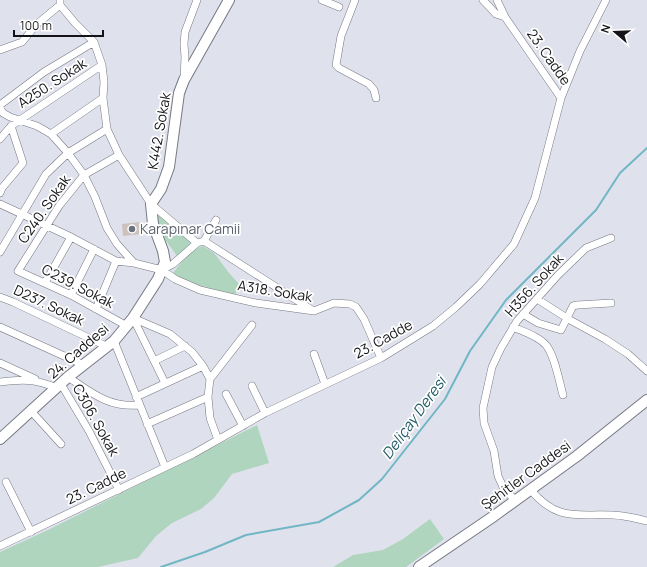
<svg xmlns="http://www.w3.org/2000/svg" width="647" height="567" viewBox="0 0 647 567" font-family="Manrope,sans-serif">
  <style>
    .green { fill: #afd5be }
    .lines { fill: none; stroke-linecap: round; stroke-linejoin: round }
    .stream { stroke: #71b6c4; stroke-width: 2 }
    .building { fill: #ccc1bc }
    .street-casing { stroke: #767882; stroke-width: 8 }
    .secondary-casing { stroke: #767882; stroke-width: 12 }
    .street { stroke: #fff; stroke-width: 7 }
    .secondary { stroke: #fff; stroke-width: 10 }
    .worship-dot { fill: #6b7280; stroke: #fff; stroke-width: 1.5 }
    .labels { text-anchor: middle; stroke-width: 3.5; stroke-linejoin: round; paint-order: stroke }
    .street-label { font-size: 14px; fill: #141418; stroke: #fff }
    .worship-label { font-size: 14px; fill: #5b616d; stroke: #fff; text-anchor: start }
    .water-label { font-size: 15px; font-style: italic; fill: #1e5963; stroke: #fff }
  </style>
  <rect width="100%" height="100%" fill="#dfe2ec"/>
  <path class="green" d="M 159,215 L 189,241 L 190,244 L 177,256 L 161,234 L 156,220 Z
    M 203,246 L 214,253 L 229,273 L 242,287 L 234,295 L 184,281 L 173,273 C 181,263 191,249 203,246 Z
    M 257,425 L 269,463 L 232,474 L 214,498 L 201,509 L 172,523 L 156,536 L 138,558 L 98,567 L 0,567 L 0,552 L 48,530 Z
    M 430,519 L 444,539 L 406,567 L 333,567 L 353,555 L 383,550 L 403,539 Z"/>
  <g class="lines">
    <path class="stream" d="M 161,567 L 205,552 L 246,535 L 319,522 L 359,500 L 382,479 L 445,399 L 470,351 L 506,300 L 596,210 L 620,173 L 647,148"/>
  </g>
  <path class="building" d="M 141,222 L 142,234 L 123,236 L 122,224 Z"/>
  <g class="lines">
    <defs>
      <path id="street" d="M 60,0 L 60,5 L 75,23 L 94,42 L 102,65 L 104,82 L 103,98 L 107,129 L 119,155 L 151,204 L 197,243
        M 322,0 L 339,7
        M 355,0 L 341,36 L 336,65 L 339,68 L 369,84 L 374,90 L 376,98
        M 483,0 L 496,14 L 505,17
        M 0,50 L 22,42 L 37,24 L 60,5
        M 184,78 L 185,57 L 184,44 L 185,32 L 197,0
        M 561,98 L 580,51 L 606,0
        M 0,105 L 44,72 L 94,42
        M 0,108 L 3,113 L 10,117 L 37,126 L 51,134 L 68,153 L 84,175 L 95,197 L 107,228 L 117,244 L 134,263 L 162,270 L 175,279 L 200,290 L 256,303 L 314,311 L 334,303 L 350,304 L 356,307 L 364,319 L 381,358
        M 51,134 L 103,98
        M 0,139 L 11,126 L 102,65
        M 119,155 L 84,175 L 59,206 L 18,271 L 71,295 L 127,326
        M 0,193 L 2,188 L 23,163 L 11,126
        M 0,204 L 71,237 L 116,261 L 134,263
        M 204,241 L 312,310
        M 0,252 L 46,174 L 68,153 L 107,129
        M 162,270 L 173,264 L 197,243 L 204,241 L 216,220
        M 45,283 L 71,237
        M 71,295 L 94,249
        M 0,297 L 13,302 L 108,347
        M 537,299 L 570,320 L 605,339 L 628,354 L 647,371
        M 96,309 L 116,261
        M 523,314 L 538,323 L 561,330 L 573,306 L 577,305 L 611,303
        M 133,318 L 170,334 L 192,352 L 203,366 L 210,379 L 208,397 L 210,418 L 218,440
        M 133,318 L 165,383
        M 0,327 L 84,365
        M 513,327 C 524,332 538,336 546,345 C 555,356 559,381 563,395
        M 114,341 L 165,467
        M 314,354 L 325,384
        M 154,361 L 185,346
        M 0,363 L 35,379
        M 68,377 C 92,393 109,408 139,405
        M 210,379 L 252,325
        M 0,382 C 23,379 35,379 57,388
        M 61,384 L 89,431 L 119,490
        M 252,386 L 265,413
        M 226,394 L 243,426
        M 136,397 L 203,366
        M 31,411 L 61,444
        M 147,424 L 208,397
        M 6,482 L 31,532
        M 530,489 C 560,526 583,511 623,516 C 631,517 639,519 647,521
        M 515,500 L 504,489 L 498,476 L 494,451 L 484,423 L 483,408 L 492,367 L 501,348 L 517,321 L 558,275 L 586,248 L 611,238
        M 0,546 L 193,454 L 265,413 L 381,358 L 433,326 L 456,307 L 480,284 L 514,244 L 535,198 L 561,98 L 505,17 L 497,0"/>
      <path id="secondary" d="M 0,439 L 68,377 L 114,341 L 133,318 L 158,279 L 165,262 L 163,251 L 153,224 L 151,204 L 161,189 L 169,167 L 179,93 L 184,80 L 229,0
        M 419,567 L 494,516 L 577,456 L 647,400"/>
    </defs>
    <use href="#street" class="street-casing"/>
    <use href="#secondary" class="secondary-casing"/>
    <use href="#street" class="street"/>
    <use href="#secondary" class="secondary"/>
  </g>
  <circle class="worship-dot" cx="132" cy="229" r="4"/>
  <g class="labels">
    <g class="street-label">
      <text transform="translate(549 57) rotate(55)" y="5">23. Cadde</text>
      <text transform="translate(52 83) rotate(-33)" y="5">A250. Sokak</text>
      <text transform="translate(159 131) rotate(-80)" y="5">K442. Sokak</text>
      <text transform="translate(44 209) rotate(-55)" y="5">C240. Sokak</text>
      <text transform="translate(534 285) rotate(-48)" y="5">H356. Sokak</text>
      <text transform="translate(78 286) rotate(27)" y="5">C239. Sokak</text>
      <text transform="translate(275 291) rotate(9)" y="5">A318. Sokak</text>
      <text transform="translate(49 305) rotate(25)" y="5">D237. Sokak</text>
      <text transform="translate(383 339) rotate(-29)" y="5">23. Cadde</text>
      <text transform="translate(78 351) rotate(-41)" y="5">24. Caddesi</text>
      <text transform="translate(96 420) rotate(61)" y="5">C306. Sokak</text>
      <text transform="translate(526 475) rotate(-36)" y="5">Şehitler Caddesi</text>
      <text transform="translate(96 486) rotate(-26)" y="5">23. Cadde</text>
    </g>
    <g class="worship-label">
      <text x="140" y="234">Karapınar Camii</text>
    </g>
    <g class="water-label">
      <text transform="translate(414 418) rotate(-54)" y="5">Deliçay Deresi</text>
    </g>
  </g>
  <g transform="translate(615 32) rotate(289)" stroke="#ffffff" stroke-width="3" paint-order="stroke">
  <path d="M0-3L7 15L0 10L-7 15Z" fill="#141418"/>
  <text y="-6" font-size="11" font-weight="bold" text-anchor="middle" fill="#141418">N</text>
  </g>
  <path d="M14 30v6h89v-6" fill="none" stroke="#141418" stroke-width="2"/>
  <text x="20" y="30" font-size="12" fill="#141418" stroke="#ffffff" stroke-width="3" paint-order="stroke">100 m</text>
</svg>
